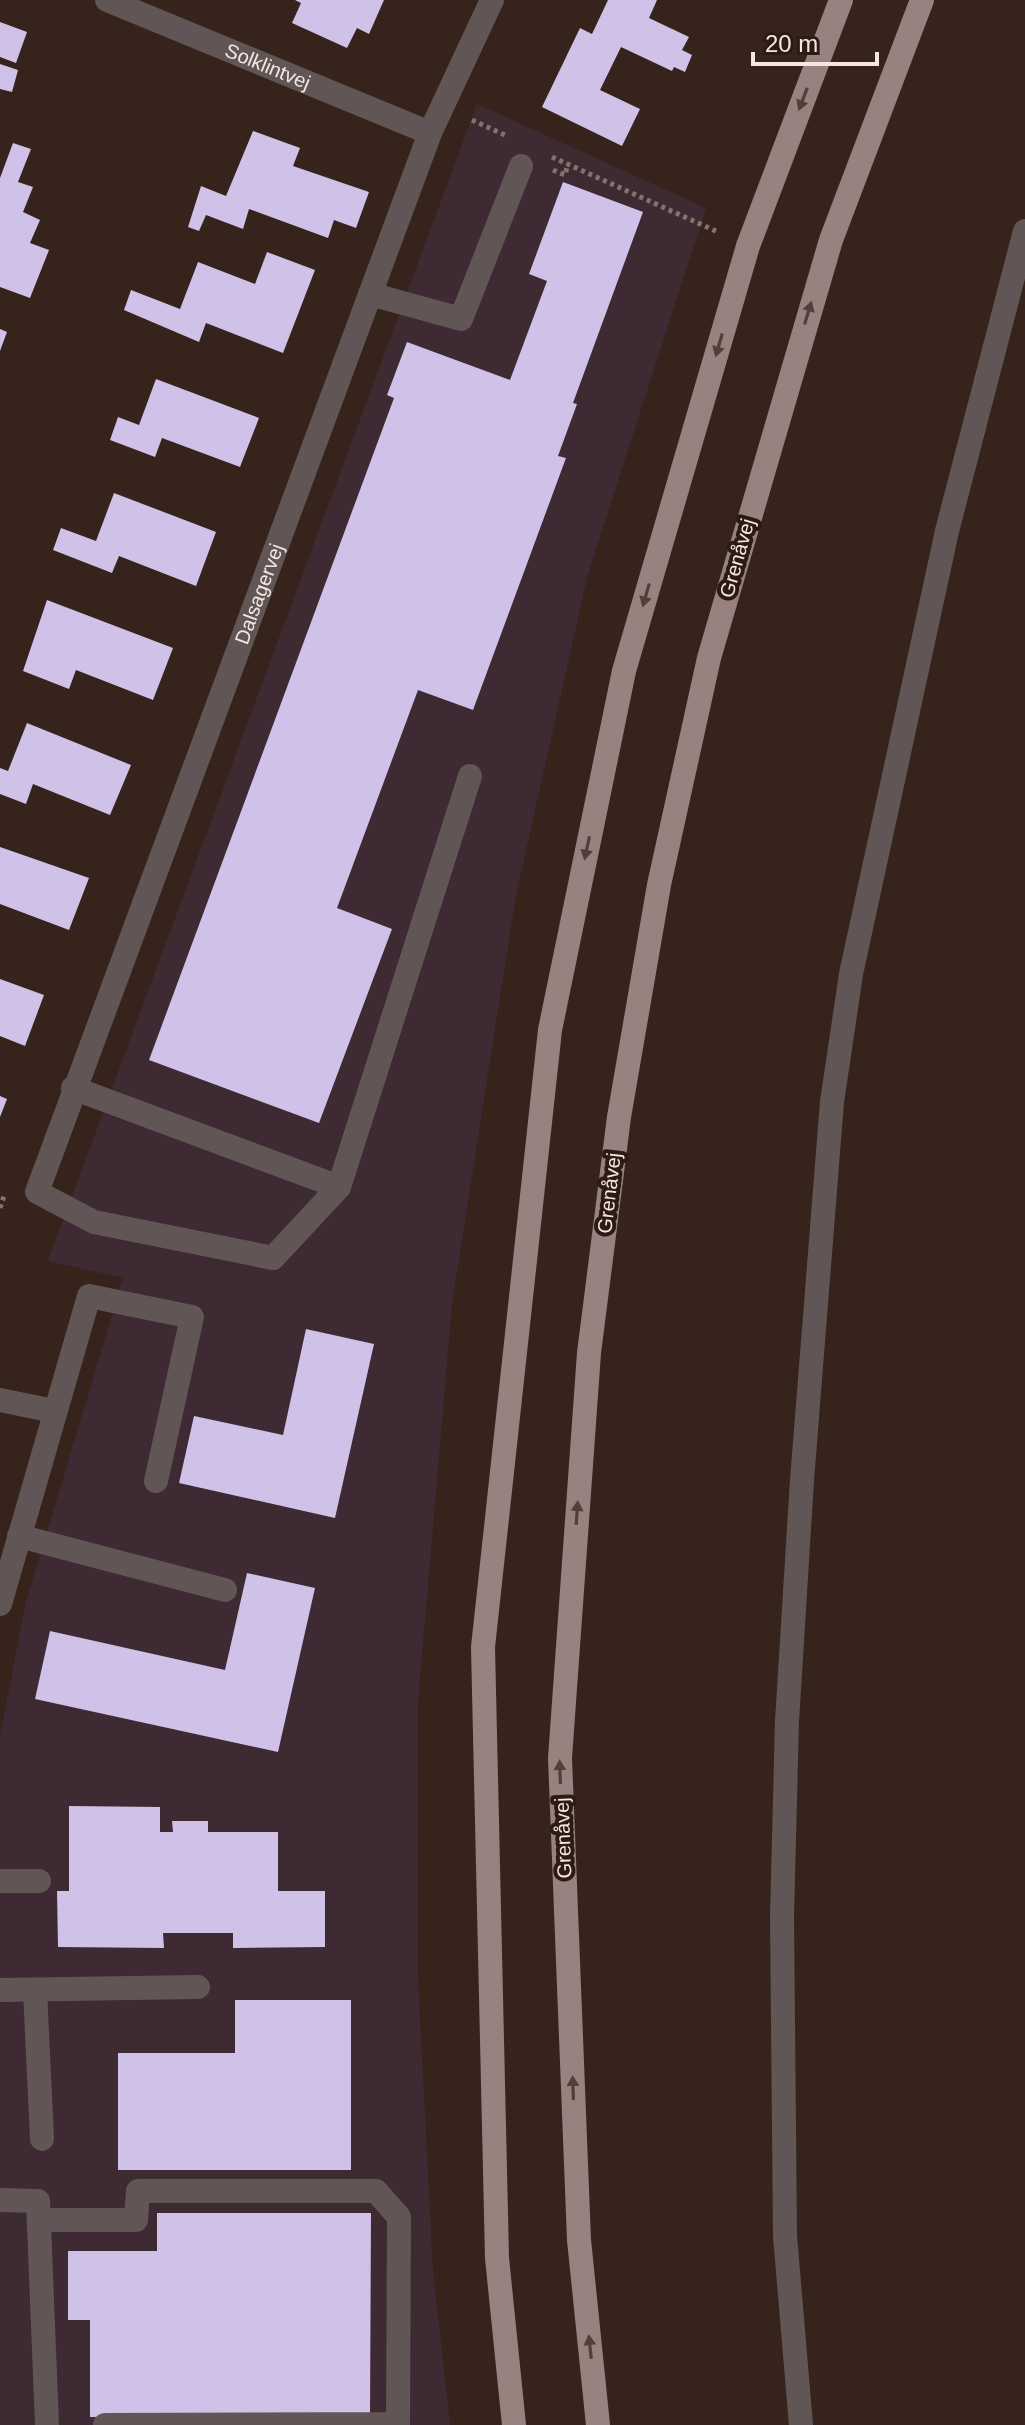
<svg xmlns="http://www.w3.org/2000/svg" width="1025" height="2425" viewBox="0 0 1025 2425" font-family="Helvetica,sans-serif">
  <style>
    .commercial { fill: #3d2a32 }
    .building { fill: #cfc1e7 }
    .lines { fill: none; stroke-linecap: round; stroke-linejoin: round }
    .path { stroke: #83736c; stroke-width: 5; stroke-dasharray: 4 4; stroke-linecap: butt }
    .minor { stroke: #615655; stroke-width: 24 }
    .major { stroke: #978280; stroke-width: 24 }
    .oneway { fill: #513f39 }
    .labels { text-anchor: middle; stroke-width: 8; stroke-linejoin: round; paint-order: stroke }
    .street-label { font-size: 20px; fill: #f4e7e2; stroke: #2c1b13 }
  </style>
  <rect width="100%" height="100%" fill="#36241c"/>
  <path class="commercial" d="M 477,104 L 706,208 L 588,574 L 516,895 L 452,1304 L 418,1702 L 418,1979 L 433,2270 L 450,2425 L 0,2425 L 0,1735 L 26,1602 L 123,1278 L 48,1261 Z"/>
  <path class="building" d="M 295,0 L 384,0 L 369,34 L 357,28 L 347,48 L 292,23 L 301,3 Z
    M 608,0 L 657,0 L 649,18 L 689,37 L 682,50 L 692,55 L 685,72 L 674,67 L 672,71 L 621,47 L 600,90 L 640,109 L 622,146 L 542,107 L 580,28 L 592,34 Z
    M 0,22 L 27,32 L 16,63 L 0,57 Z
    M 0,64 L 18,70 L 12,92 L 0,89 Z
    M 253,131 L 300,148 L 293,166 L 369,192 L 356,228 L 334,220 L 328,238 L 249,209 L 243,229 L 206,215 L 199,231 L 188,227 L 201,186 L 226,196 Z
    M 13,143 L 31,149 L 18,182 L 33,187 L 23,212 L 40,220 L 30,243 L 49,250 L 30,298 L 0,287 L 0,178 Z
    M 563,182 L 643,212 L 573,403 L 577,404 L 558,456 L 566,458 L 473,710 L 418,690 L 337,908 L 392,929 L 319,1123 L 149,1060 L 394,398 L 387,395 L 407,342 L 510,380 L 547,281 L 529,274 Z
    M 267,252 L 315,270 L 283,353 L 206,323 L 199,342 L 124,310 L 131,290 L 180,309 L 198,262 L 255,284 Z
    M 0,329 L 7,332 L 0,351 Z
    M 156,379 L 259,418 L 240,467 L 162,438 L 155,457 L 110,440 L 118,417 L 139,425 Z
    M 114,493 L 216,532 L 196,586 L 119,556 L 112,573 L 53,550 L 61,528 L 96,541 Z
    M 47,600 L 173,648 L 153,700 L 76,670 L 69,689 L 23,671 Z
    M 27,723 L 131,765 L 110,815 L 33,784 L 26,804 L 0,794 L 0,768 L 8,771 Z
    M 0,847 L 89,878 L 69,930 L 0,904 Z
    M 0,979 L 44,995 L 25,1046 L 0,1036 Z
    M 0,1096 L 7,1099 L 0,1117 Z
    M 306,1329 L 374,1344 L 335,1518 L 179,1483 L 194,1416 L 283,1435 Z
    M 247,1573 L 315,1588 L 278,1752 L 35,1699 L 50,1631 L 225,1670 Z
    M 69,1806 L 160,1807 L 160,1832 L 173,1832 L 172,1821 L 208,1821 L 208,1832 L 278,1832 L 278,1891 L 325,1891 L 325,1947 L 233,1948 L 233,1933 L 163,1933 L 164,1948 L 58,1947 L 57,1891 L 69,1891 Z
    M 235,2000 L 351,2000 L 351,2170 L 118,2170 L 118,2053 L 235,2053 Z
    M 157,2213 L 371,2213 L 370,2417 L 90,2417 L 90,2320 L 68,2320 L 68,2251 L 157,2251 Z"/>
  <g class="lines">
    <path class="path" d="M 472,120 L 507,136
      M 552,157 L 718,232
      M 553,170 L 565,175 L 568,164
      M 0,1208 L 4,1196"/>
    <g class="minor">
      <path id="s1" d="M 107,0 L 430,133"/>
      <path d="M 370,294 L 461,319 L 521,166"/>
      <path d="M 73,1088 L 339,1187 L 470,776"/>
      <path id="s2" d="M 339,1187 L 273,1258 L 94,1222 L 37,1192 L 430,133 L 492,0"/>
      <path d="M 0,1400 L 54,1411"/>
      <path d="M 19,1536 L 225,1590"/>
      <path d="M 0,1604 L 89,1296 L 192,1317 L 156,1481"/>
      <path d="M 0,1881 L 39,1881"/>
      <path d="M 0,1990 L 198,1987"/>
      <path d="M 35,1990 L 42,2139"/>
      <path d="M 0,2200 L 38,2201 L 47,2425"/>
      <path d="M 39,2220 L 136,2220 L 138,2191 L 376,2191 L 399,2217 L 398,2424 L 105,2425"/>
      <path d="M 801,2425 L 785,2236 L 782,1916 L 787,1721 L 802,1480 L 832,1102 L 851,974 L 947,531 L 1025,231"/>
    </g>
    <path class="major" d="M 514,2425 L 497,2258 L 483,1647 L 550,1030 L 624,671 L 748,246 L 841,0
      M 598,2425 L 579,2240 L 560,1758 L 589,1353 L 619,1117 L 659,885 L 709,658 L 831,240 L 922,0"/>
  </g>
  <defs><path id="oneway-solid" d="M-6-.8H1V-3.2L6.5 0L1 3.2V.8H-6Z" transform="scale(2)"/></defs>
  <g class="oneway">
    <use href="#oneway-solid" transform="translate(803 99) rotate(111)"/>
    <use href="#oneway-solid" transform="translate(808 313) rotate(-73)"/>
    <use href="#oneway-solid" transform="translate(719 345) rotate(106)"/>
    <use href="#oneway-solid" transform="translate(646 595) rotate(106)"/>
    <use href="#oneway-solid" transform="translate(587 848) rotate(102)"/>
    <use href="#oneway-solid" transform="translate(577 1513) rotate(-86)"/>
    <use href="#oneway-solid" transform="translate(560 1772) rotate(-92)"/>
    <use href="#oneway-solid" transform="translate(573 2088) rotate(-92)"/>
    <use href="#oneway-solid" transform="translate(590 2347) rotate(-96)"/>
  </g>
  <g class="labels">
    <g class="street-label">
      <text dy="7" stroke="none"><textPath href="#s1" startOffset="174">Solklintvej</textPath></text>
      <text transform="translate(737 558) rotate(-74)" y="7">Grenåvej</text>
      <text dy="7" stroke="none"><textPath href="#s2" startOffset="982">Dalsagervej</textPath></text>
      <text transform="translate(609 1193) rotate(-83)" y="7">Grenåvej</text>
      <text transform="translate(563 1838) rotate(-92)" y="7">Grenåvej</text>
    </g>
  </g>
  <path d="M753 52v12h124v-12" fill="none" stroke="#f4e7e2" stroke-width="4"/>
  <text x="765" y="52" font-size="24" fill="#f4e7e2" stroke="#2c1b13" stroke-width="6" paint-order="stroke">20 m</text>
</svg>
